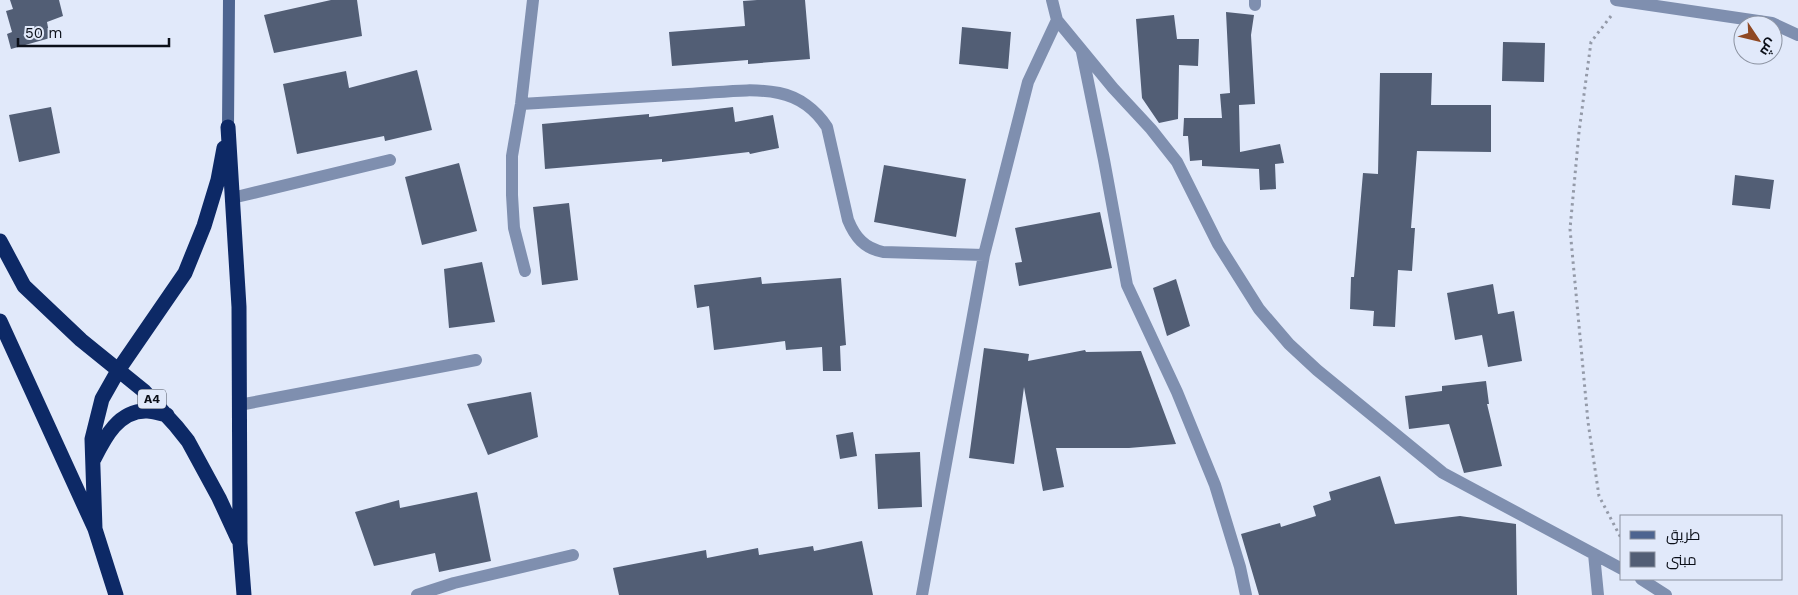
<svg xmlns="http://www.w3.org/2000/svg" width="1798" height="595" viewBox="0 0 1798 595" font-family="'Work Sans',Cairo,sans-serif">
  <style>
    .building { fill: #525e75 }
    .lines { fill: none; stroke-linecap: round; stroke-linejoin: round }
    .path { stroke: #949aa8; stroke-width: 3; stroke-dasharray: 2.5 4; stroke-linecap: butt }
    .street { stroke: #7f8faf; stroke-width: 12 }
    .secondary { stroke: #4d6490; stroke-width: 12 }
    .highway { stroke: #0d2966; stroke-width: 15 }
    .labels { text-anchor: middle; stroke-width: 5; stroke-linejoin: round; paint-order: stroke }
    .shield { fill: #e1e9fa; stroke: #4b505c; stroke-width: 1 }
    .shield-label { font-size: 12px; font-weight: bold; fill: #0b0f18 }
  </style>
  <rect width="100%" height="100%" fill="#e1e9fa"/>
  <path class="building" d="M 10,0 L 59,0 L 63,16 L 47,22 L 50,38 L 11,49 L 7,34 L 12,32 L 6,11 L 13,9 Z
    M 331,0 L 357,0 L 362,36 L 274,53 L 264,15 Z
    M 757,0 L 805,0 L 810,59 L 748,64 L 748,60 L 672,66 L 669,32 L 745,26 L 743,1 Z
    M 1226,12 L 1254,15 L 1251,35 L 1255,104 L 1239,105 L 1240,152 L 1280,144 L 1284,163 L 1275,164 L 1276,189 L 1260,190 L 1259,169 L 1202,166 L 1202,160 L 1190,161 L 1188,136 L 1183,136 L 1184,118 L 1222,118 L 1220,94 L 1230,93 Z
    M 1174,15 L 1177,39 L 1199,39 L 1198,66 L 1179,65 L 1178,119 L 1159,123 L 1142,98 L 1136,19 Z
    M 962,27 L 1011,32 L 1008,69 L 959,64 Z
    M 1503,42 L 1545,43 L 1544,82 L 1502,81 Z
    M 417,70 L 432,130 L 385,141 L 384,136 L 297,154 L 283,84 L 346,71 L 349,88 Z
    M 1380,73 L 1432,73 L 1431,105 L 1491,105 L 1491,152 L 1417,151 L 1411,228 L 1415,228 L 1412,271 L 1398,270 L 1395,327 L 1373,326 L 1374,311 L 1350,309 L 1351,277 L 1354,277 L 1363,173 L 1378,174 Z
    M 51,107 L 60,153 L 19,162 L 9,115 Z
    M 733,107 L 735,122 L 773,115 L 779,148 L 750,154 L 749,152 L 662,162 L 662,159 L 545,169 L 542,124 L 649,114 L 649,117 Z
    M 459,163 L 477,231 L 422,245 L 405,177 Z
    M 884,165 L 966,179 L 956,237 L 874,222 Z
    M 1735,175 L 1774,180 L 1770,209 L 1732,205 Z
    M 569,203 L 578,280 L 542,285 L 533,207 Z
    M 1100,212 L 1112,268 L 1019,286 L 1015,263 L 1022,262 L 1015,228 Z
    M 482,262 L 495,322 L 449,328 L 444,269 Z
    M 761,277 L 762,284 L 841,278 L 846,345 L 840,346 L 841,371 L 823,371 L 822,347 L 786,350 L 785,341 L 714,350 L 709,306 L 697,308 L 694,285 Z
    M 1176,279 L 1190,326 L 1167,336 L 1153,288 Z
    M 1493,284 L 1498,314 L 1514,311 L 1522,361 L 1488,367 L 1482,335 L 1455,340 L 1447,293 Z
    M 984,348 L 1029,354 L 1028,361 L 1085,350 L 1086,352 L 1141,351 L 1176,444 L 1129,448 L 1056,448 L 1064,487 L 1043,491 L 1024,387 L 1014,464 L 969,458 Z
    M 1486,381 L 1489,404 L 1487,404 L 1502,466 L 1464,473 L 1449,424 L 1409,429 L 1405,396 L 1442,391 L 1442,386 Z
    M 531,392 L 538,437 L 488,455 L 467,404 Z
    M 853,432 L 857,456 L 840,459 L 836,435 Z
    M 920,452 L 922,507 L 878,509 L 875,454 Z
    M 1380,476 L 1395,524 L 1460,516 L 1516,524 L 1517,595 L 1259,595 L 1241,534 L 1280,523 L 1281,527 L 1316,516 L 1313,506 L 1331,500 L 1329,492 Z
    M 477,492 L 491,561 L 439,572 L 435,553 L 374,566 L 355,512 L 399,500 L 400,508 Z
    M 862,541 L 873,595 L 619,595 L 613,568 L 706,550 L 707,558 L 758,548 L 759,555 L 813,546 L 814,551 Z"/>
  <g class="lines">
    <path class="path" d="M 1611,16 L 1591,42 L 1579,132 L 1570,229 L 1588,422 L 1599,496 L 1622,540"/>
    <path class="street" d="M 1255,0 L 1255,5
      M 1616,0 L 1772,23 L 1798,35
      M 1057,20 L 1113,88 L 1151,129 L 1177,162 L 1218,244 L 1259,309 L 1289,344 L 1317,370 L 1443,473 L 1622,569
      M 1082,52 L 1104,160 L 1127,285 L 1177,392 L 1215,485 L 1240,567 L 1246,595
      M 521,104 C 577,101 632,97 688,94 C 717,93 750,87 779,93 C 799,97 816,110 827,127 L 848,220 C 855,237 864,248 883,252 L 984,255
      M 232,198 L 390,160
      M 525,271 L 514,228 L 512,195 L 512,156 L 521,104 L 533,0
      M 239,405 L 476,360
      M 1594,554 L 1598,595
      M 1641,579 L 1666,595
      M 417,595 L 454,583 L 573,555
      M 922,595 L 984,255 L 1028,82 L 1057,20 L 1052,0"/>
    <path class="secondary" d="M 228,127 L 229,0"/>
    <path class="highway" d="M 228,127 L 239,307 L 240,543 L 244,595
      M 0,241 L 24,286 L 81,340 L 144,391 L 176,426 L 188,441 L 219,498 L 238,539
      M 0,321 L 95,529 L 116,595
      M 94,459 C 105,437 119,410 147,411 C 154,411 160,414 167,415
      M 95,529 L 92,439 L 102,399 L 119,369 L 185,273 L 204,226 L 218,180 L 224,148"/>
  </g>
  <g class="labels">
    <rect class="shield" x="138" y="389.5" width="28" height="19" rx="4"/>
    <g class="shield-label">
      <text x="152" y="403">A4</text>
    </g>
  </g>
  <rect x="1620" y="515" width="162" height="65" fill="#e1e9fa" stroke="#8b92a0"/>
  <rect x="1630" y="531" width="25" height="8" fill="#4d6490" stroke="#8b92a0"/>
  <text x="1666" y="540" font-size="15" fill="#0b0f18">طريق</text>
  <rect x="1630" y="552" width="25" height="15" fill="#525e75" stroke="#8b92a0"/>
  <text x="1666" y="565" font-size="15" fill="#0b0f18">مبنى</text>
  <g transform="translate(1758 40) rotate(125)"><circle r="24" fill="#e1e9fa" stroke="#8b92a0"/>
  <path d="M0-4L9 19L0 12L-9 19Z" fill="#8f4823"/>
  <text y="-8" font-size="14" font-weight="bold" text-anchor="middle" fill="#0b0f18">ش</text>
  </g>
  <path d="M18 38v8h151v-8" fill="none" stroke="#0b0f18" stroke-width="2.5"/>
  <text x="25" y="38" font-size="15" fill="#0b0f18" stroke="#e1e9fa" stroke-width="4" paint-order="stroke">50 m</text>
</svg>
